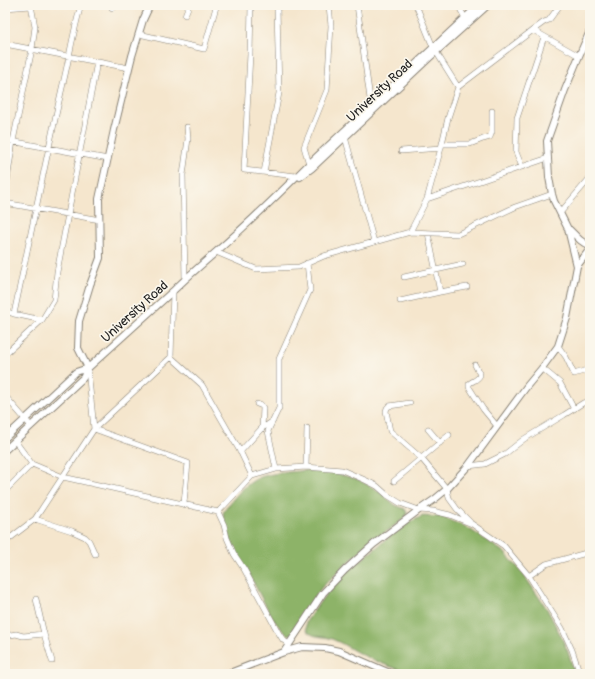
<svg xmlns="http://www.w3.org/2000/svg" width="595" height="679" viewBox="0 0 595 679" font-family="Pangolin,sans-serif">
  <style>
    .forest { fill: #8db368; stroke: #546842 }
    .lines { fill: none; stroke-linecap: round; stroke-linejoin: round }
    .minor-casing { stroke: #888174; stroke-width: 6 }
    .tertiary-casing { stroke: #888174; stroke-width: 8 }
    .minor { stroke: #fff; stroke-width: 5 }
    .tertiary { stroke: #fff; stroke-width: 6 }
    .labels { text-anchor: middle; stroke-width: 3.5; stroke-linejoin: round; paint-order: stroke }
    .street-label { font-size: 13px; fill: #1c1c1c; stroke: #fbf7ec }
  </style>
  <rect width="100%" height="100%" fill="#fbf7ec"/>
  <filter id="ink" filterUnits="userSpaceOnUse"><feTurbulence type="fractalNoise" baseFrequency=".025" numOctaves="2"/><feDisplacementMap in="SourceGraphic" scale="8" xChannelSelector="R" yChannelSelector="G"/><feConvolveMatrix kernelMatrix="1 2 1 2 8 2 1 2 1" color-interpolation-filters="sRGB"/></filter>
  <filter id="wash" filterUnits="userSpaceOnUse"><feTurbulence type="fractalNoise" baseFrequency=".012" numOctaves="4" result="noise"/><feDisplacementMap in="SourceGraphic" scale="16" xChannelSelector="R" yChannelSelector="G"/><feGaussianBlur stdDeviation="0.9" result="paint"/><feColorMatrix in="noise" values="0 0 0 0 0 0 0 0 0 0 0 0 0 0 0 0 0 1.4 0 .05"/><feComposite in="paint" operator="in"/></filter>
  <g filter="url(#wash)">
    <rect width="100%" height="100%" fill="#f5e6cd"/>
    <path class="forest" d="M 308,470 L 334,473 L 357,479 L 379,491 L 395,505 L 405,509 L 407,513 L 405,518 L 365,547 L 322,587 L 305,612 L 293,633 L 288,635 C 275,629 255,584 247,570 C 243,564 238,558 235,552 C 230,539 226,526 223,513 C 232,499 248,480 264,476 C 278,472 294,472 308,470 Z
      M 423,516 L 442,517 L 466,527 L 486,540 L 505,553 L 521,571 L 547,609 L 560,634 L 568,652 L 575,674 L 414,674 C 397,669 381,664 365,656 C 353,651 343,643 332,639 C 322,635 315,639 306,630 L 306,622 L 322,599 L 334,585 L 348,571 L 388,538 L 410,522 Z"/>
  </g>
  <g filter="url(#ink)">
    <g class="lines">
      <defs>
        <path id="minor" d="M 251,5 L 250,54 L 244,170 L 296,176
          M 357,5 L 371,106
          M 416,5 L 433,47 L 458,87 L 533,30 L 579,56
          M 458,5 L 465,18
          M 5,8 L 31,6
          M 112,8 L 113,5
          M 277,8 L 283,5
          M 185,15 L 189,5
          M 533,30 L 544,22 L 549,20 L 560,5
          M 139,34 L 204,49 L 216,7
          M 5,44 L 129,68
          M 345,137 L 374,242
          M 5,140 L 108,159
          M 442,144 L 470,144 L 483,139 L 490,137 L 492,132 L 492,111
          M 401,151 L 441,148
          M 309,164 L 304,147 L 327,90 L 331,26 L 329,5
          M 522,167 L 516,152 L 517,118 L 544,37
          M 264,172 L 279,93 L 277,8 L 276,5
          M 5,194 L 13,141 L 32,49 L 35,27 L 31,5
          M 427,199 L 548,158
          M 5,203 L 100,220
          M 560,213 L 590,178
          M 410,232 L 458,234 L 515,207 L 552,194
          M 428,233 L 440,292 L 467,287
          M 216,252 L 256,269 L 299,267 L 324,256 L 410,232 L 427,199 L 441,148 L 448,118 L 458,87
          M 404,277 L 463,264
          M 185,279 L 183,175 L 188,139 L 187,127
          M 173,291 L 171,357 L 94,429 L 188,463 L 184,503
          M 400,301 L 440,292
          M 5,311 L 14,314 C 30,238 45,163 62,88 C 69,60 73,32 81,5
          M 42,320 L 54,300 L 57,272 L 97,62
          M 558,346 L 566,357 L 574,374 L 590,369
          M 5,354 L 42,320 L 14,314
          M 171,357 L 202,385 L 241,453 L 252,476 L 218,512 L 224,525 L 227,538 L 234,554 L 244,569 L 278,632 L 283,640 L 289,644
          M 475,365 L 480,375 C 478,380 472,381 469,384 L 469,387 L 483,409 L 497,426
          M 542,368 L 560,383 L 574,409
          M 5,396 L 31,426
          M 410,403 L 389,406 L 387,408 L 386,411 L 390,431 L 421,458 L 447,489 L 449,498 L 457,509 L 470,522
          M 257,404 L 262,406 L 263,408 L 262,429
          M 428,429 L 440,443
          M 15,441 L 32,464 L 63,477 L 218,512
          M 240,452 L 261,429 L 273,421
          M 468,466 L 485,464 L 505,454 L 524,439 L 564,415 L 583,403 L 590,401
          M 306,467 L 307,428
          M 276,469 L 268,431 L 279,408 L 279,359 L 310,290 L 307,263
          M 252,476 L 276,469 L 306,467 L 342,470 L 365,480 L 377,486 L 387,495 L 400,503 L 419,510 L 433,511 L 450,515 L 472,524 L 504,546 L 529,576 L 562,628 L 572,650 L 580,674
          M 394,481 L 449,435
          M 5,491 L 32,464
          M 35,519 L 72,531 L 85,537 L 89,541 L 95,554
          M 5,542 L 35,519 L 94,429 L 88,369
          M 587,553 L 590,564
          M 529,576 L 546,564 L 590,552
          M 36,599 L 44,634 L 52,661
          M 5,636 L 16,634 L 23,636 L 44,634"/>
        <path id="tertiary" d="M 300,177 L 312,168 L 429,58 L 488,5
          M 570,230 L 580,240 L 590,247
          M 577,266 L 568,229 L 554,201 L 552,194 L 549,177 L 547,141 L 565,90 L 579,56 L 590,31
          M 88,368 L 78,348 L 79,321 L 90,285 L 100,258 L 99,199 L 114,130 L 132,56 L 143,20 L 150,5
          M 5,438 L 76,372 L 88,368
          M 5,450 L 83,378 L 88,368 L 173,291 C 187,277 201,265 216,252 C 248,224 279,194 309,164 L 479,5
          M 284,652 L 323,593 L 345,570 L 374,544 L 419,510 L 435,499 L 447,489 L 468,466 L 527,386 L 542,368 L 558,346 L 567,318 L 577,266 L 590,249
          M 227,674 L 284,652 L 302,647 L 325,648 L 339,651 L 392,674"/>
      </defs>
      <use href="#minor" class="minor-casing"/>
      <use href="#tertiary" class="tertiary-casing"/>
      <use href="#minor" class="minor"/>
      <use href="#tertiary" class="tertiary"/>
    </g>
  </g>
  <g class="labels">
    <g class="street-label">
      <text transform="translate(379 90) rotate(-43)" y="5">University Road</text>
      <text transform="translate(134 311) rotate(-42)" y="5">University Road</text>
    </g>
  </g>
  <rect width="595" height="679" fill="none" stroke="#fbf7ec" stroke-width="20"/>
</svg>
